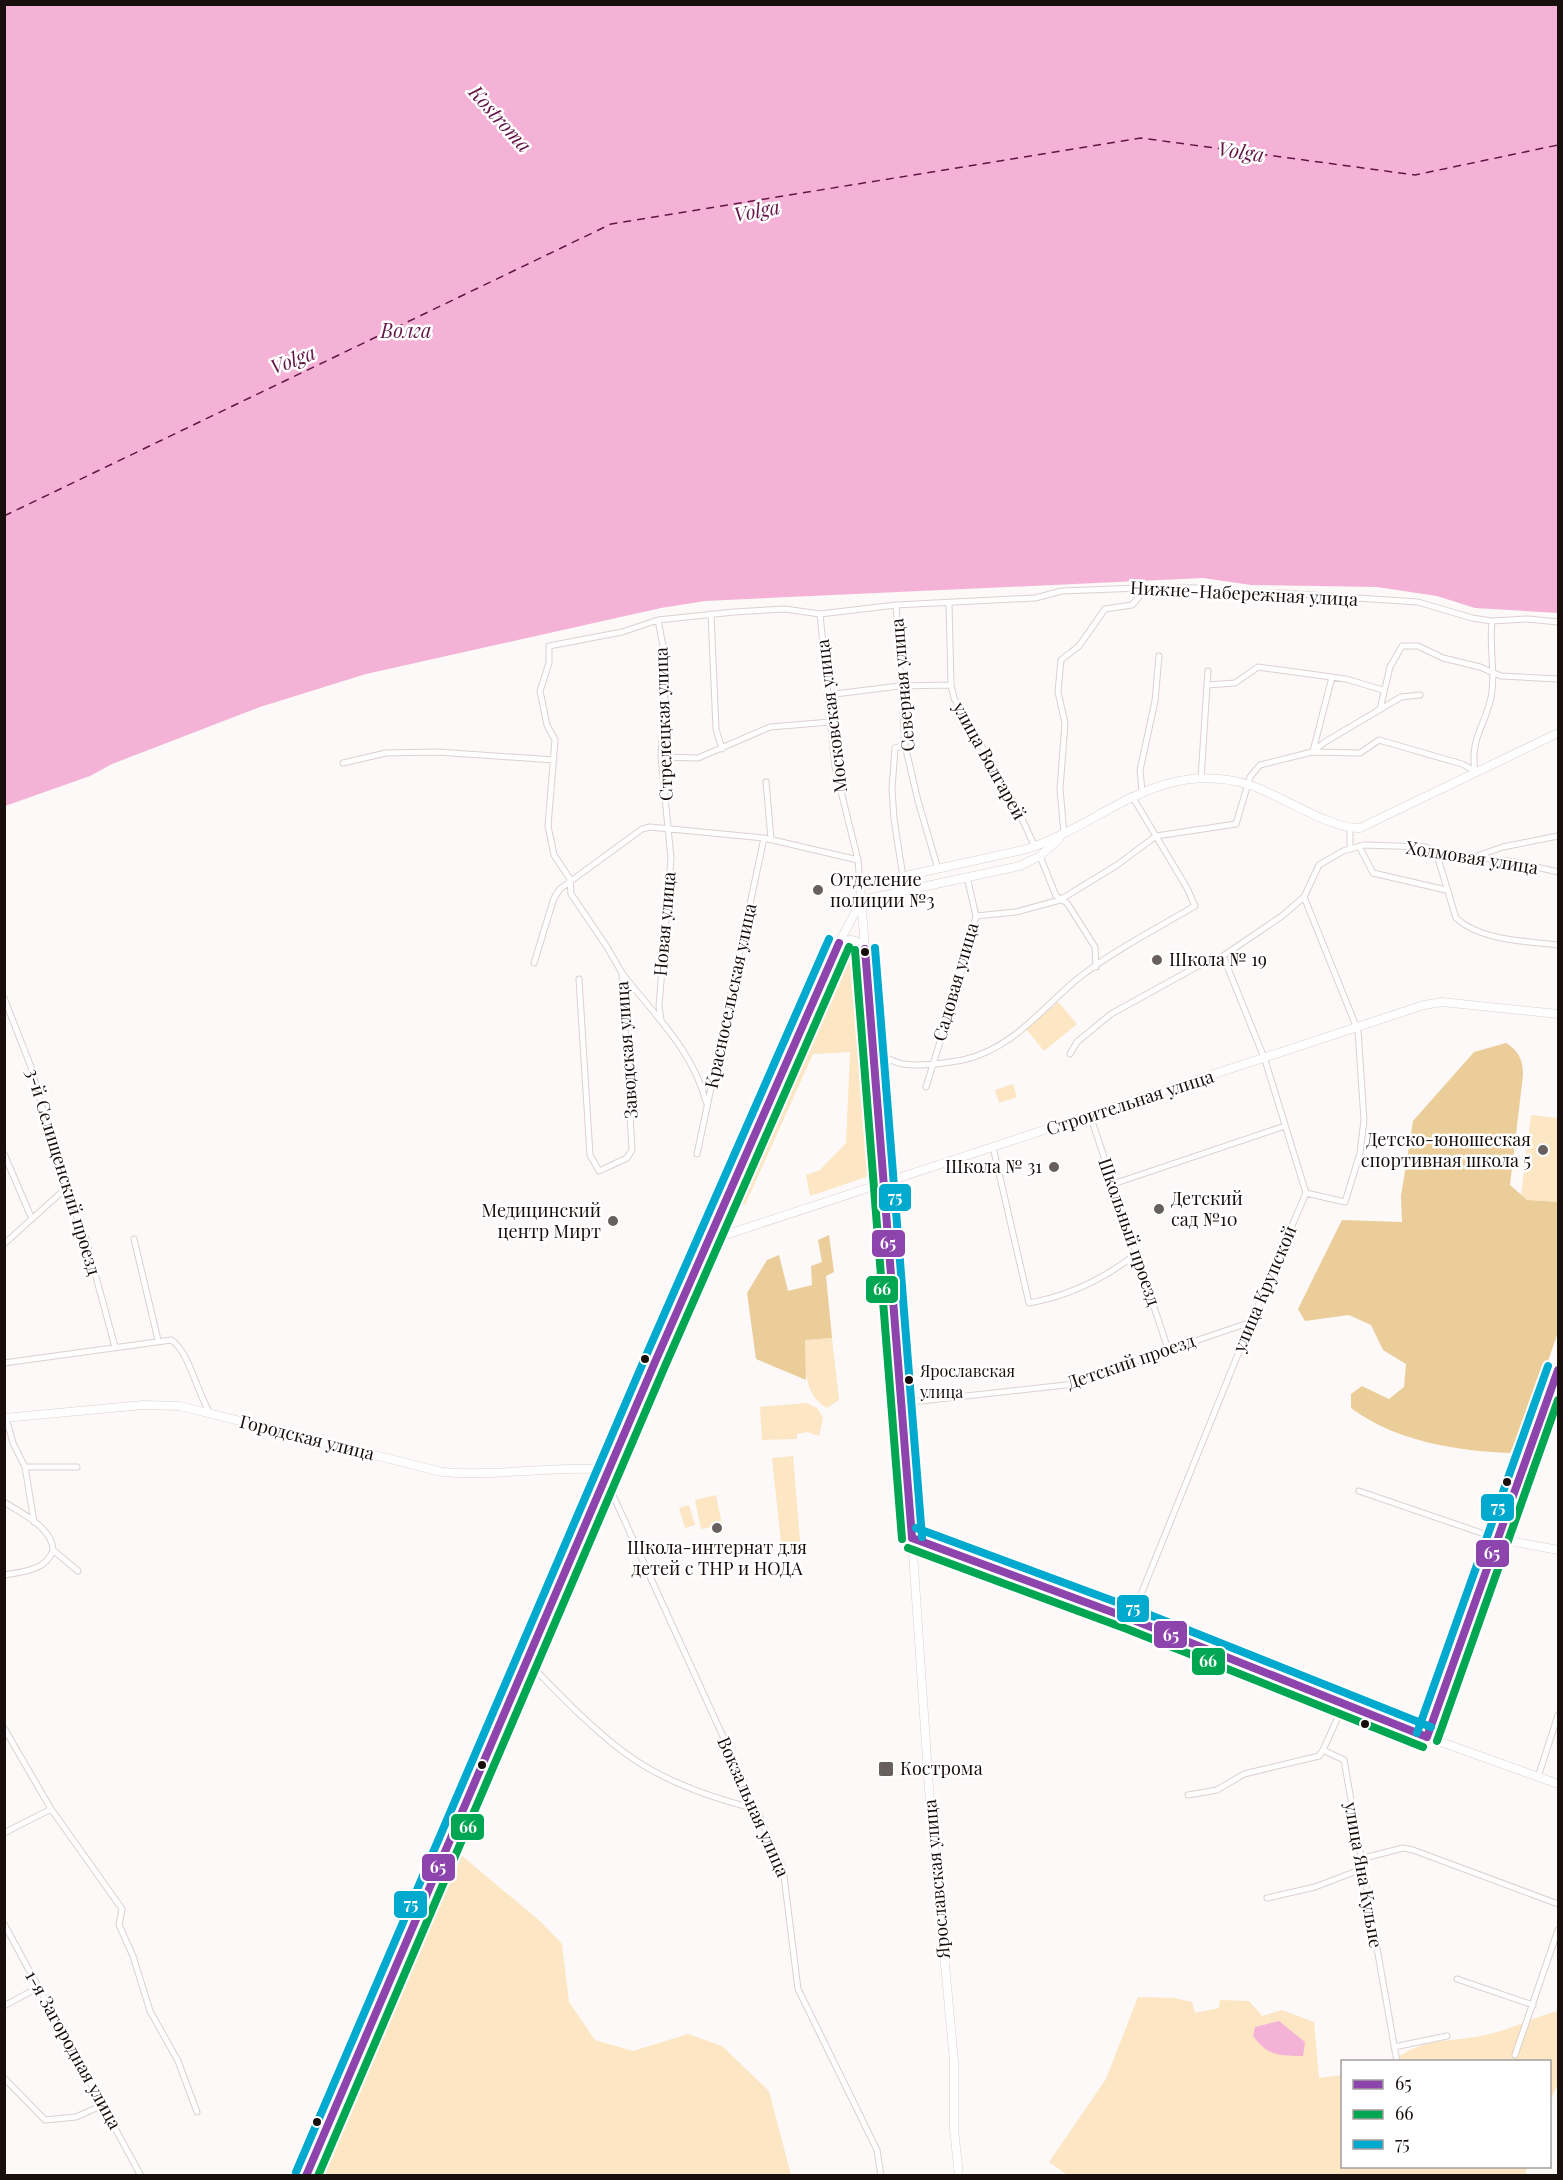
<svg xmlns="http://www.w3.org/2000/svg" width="1563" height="2180" viewBox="0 0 1563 2180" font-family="'Playfair Display',serif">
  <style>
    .green { fill: #fce6c3 }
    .forest { fill: #eacd99 }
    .water { fill: #f4b3d6 }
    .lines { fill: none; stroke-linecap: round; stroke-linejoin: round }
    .ferry { stroke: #641447; stroke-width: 1.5; stroke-dasharray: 8 6; stroke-linecap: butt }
    .street-casing { stroke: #dad2d0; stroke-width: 7 }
    .secondary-casing { stroke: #dad2d0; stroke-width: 9 }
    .street { stroke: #fffefe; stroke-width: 5 }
    .secondary { stroke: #fffefe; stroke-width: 8 }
    .bus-1-casing { stroke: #fff; stroke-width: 12 }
    .bus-2-casing { stroke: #fff; stroke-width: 12 }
    .bus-3-casing { stroke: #fff; stroke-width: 12 }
    .bus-1 { stroke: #8e44ad; stroke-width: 8 }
    .bus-2 { stroke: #00a651; stroke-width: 8 }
    .bus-3 { stroke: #00a9ce; stroke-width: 8 }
    .poi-dot { fill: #68605f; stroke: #fff; stroke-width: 2 }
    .bus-dot { fill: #180e0c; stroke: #fff; stroke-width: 2 }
    .labels { text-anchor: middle; stroke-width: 5; stroke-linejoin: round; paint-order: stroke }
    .bus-label { font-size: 16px; fill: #180e0c; stroke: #fff; text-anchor: start }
    .street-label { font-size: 18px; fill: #180e0c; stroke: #fff }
    .poi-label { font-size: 18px; fill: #180e0c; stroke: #fff; text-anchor: start }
    .water-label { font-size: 20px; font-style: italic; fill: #641447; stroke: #fff }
    .line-badge { stroke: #fff; stroke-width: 2 }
    .badge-label { font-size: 16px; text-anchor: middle; font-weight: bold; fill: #fff }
  </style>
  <rect width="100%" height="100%" fill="#fcf9f8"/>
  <path class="green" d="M 851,946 L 857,954 L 869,1170 L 866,1177 L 810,1196 L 806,1175 L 820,1170 L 846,1143 L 850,1052 L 813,1054 L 745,1205 L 730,1200 L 842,952 Z
    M 1058,1002 L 1077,1024 L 1044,1051 L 1026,1029 Z
    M 1013,1084 L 1017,1097 L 999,1103 L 995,1090 Z
    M 1531,1115 L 1558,1118 L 1558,1202 L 1527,1200 L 1521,1195 Z
    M 832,1338 L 839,1400 L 827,1408 C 802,1394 806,1365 805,1340 Z
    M 807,1403 L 817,1408 L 823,1418 L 819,1436 L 807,1432 L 797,1434 L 797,1439 L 762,1440 L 760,1407 Z
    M 793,1456 L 801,1551 L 782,1552 L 772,1458 Z
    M 716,1495 L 722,1525 L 701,1529 L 695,1500 Z
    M 689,1505 L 695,1525 L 685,1528 L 679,1508 Z
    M 455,1850 L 540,1921 L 562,1944 L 569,2002 L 595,2040 L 633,2051 L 688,2034 L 722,2046 L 769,2091 L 791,2175 L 314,2175 Z
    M 1138,1997 L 1174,1998 L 1192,2002 L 1195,2013 L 1219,2008 L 1220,2000 L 1249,2001 L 1262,2016 L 1282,2010 L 1314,2022 L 1319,2078 L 1342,2075 L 1342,2166 L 1527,2167 L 1525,2176 L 1069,2176 L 1049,2162 L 1106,2079 Z
    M 1558,2011 L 1558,2083 L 1550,2102 L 1550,2062 L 1392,2062 C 1424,2034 1460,2044 1497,2032 C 1518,2026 1537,2016 1558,2011 Z"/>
  <path class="forest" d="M 1506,1043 C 1519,1051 1523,1060 1523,1075 L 1510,1185 L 1527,1200 L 1558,1202 L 1558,1332 L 1529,1417 L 1510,1453 C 1456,1451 1395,1441 1351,1408 L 1351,1394 L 1362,1386 L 1389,1399 L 1404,1387 L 1406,1364 L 1383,1350 L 1371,1325 L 1349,1315 L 1305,1321 L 1298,1309 L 1342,1220 L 1402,1222 L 1401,1196 L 1413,1121 L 1474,1052 Z
    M 829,1235 L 834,1272 L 826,1276 L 832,1338 L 805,1340 L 806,1380 L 756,1359 L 747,1293 L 767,1260 L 779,1255 L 788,1291 L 812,1285 L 811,1266 L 822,1262 L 818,1240 Z"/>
  <path class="water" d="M 4,5 L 1558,5 L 1558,613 L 1475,608 L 1437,596 L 1377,587 L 1251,585 L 1203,578 L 705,601 L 661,608 L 366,674 L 260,707 L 112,764 L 90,776 L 5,806 Z
    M 1279,2021 L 1305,2042 L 1303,2056 C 1278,2055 1269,2057 1253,2036 L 1255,2027 Z"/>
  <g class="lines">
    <path class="ferry" d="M 4,516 L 611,224 L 1141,138 L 1415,175 L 1558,145"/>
    <defs>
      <path id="street" d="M 949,603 L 951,685 L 954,698 L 1015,804 L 1035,847
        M 896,605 L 905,745 L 918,801 L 938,869
        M 711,614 L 716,729 L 722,749
        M 820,614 L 835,767 L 858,860 L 860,886
        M 658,620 L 663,646 L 665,691 L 661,757 L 671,858 L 659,1006 L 661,1020
        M 1207,685 L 1208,671
        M 827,695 L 899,686 L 951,685
        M 1380,709 L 1390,667 L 1402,646 L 1418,646 L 1443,658 L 1480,667 L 1501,676 L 1558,679
        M 1313,751 L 1332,677
        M 1312,752 L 1325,742 L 1401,697 L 1420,695
        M 661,757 L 698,758 L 770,727 L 830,722
        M 343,763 L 386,753 L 437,752 L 554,760
        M 1475,771 C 1469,736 1489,721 1492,691 C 1495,670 1489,645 1492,621
        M 1201,779 L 1207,685 L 1235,683 L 1258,667 L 1346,679 L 1383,690
        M 766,782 L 771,839
        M 1142,791 L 1140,770 L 1155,701 L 1159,656
        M 1350,828 L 1350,848
        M 1064,834 L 1060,789 L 1065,723 L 1058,692 L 1061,660 L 1079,646 L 1105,609 L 1132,605 L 1139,597 L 1140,588
        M 1359,846 L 1373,873 L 1446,890
        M 1436,852 L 1456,918 C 1481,941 1526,941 1558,945
        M 1040,856 L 1056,896 L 1067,903 L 1095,947 L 1096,967
        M 1474,857 L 1503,847 L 1558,836
        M 903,877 L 894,819 L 892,789 L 895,748 L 905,745
        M 1304,897 L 1358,1031 L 1364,1120 L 1360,1153 L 1345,1202 L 1306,1193
        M 976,916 L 1016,912 L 1060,900 L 1117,865 L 1156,836 L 1236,824 L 1250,777 L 1260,765 L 1312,752 L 1360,753 L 1379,740 L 1462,764 L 1475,771
        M 534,963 L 554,898 L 560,889 L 642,829 L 650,827 L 764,838 L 858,860
        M 622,973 C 654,1015 693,1050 706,1102
        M 579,979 L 590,1155 L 599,1171 L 627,1158 L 632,1150 L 622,973 L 607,947 L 571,894 L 570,879 L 554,855 L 548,826 L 555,740 L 547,725 L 540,691 L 549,663 L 549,646 L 622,632 L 658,620 L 734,612 L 785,609 L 820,614 L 896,605 L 1035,598 L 1062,591 L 1140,588 L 1201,588 L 1240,594 L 1281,593 L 1418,602 L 1472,618 L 1492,621 L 1528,619 L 1558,622
        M 4,998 L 31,1067 L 65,1189 L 85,1236 L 115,1347
        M 1070,1054 L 1077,1042 L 1111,1014 L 1198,966 L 1223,956 L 1282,916 L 1304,897 L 1319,865 L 1343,851 L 1364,845 L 1426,847 L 1436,852 L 1515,862 L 1558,872
        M 873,1055 C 884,1055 892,1062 903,1064 C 921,1067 945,1063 963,1060 C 1015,1048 1042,1007 1081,976 C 1117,949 1157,928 1195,906 L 1187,888 L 1132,796
        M 926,1087 L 959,980 L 976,916 L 967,877
        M 1090,1115 L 1168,1349
        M 993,1147 L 1029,1303 C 1069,1296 1105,1278 1136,1254
        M 4,1154 L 32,1219
        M 697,1154 L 764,838
        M 1113,1184 L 1285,1126
        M 134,1239 L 158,1340
        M 4,1244 L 65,1189
        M 4,1363 L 171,1340 C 188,1349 198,1395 210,1413
        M 902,1403 L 1066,1385 L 1251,1322
        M 6,1418 L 13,1443 L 25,1467 L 34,1522
        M 25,1467 L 77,1467
        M 606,1480 L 783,1868 L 798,1989 L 877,2150 L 881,2176
        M 1359,1491 L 1499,1539
        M 4,1502 C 21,1513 53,1528 53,1550
        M 53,1550 L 78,1571
        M 4,1575 C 23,1572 47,1570 53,1550
        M 1131,1619 L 1251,1322 L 1306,1193 L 1265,1060 L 1223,956
        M 527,1661 C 558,1693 589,1726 625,1753 C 661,1780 712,1798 756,1809
        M 1344,1704 L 1323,1750 L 1344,1760 L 1397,2062
        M 4,1728 L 51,1809 L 122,1909 L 119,1925 L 133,1956 L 150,2011 L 178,2061 L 197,2112
        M 1538,1777 L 1558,1715
        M 1188,1795 L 1217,1790 L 1244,1774 L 1319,1756 L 1323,1750
        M 4,1833 L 51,1809
        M 1360,1859 L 1403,1848 L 1413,1850 L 1558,1904
        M 1267,1898 L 1315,1887 L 1362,1869
        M 4,1924 L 141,2176
        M 1457,1979 L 1533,2005
        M 4,2006 L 39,1987
        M 1394,2047 L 1447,2036
        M 1515,2055 L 1558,1930
        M 4,2078 L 45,2120 L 76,2117 L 103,2105"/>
      <path id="secondary" d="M 862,900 L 1020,866 L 1040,856 L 1059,839
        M 839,943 C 851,938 857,939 865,949
        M 707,1241 L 1424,1005 L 1442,1002 L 1558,1014
        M 4,1418 L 143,1405 L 180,1406 L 442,1472 C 498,1477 554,1465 610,1470
        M 912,1538 L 1131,1619 L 1427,1737 L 1558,1784
        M 1499,1539 L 1558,1550
        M 1427,1737 L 1558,1370
        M 306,2176 L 655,1362 L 839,943 L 861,901
        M 959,2176 L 954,2129 L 954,2061 L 930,1803 L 912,1538 L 860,886 L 1027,849 C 1105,823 1158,757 1250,785 C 1280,795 1332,830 1360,828 L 1558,733"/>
    </defs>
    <use href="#street" class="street-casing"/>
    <use href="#secondary" class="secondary-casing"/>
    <use href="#street" class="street"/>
    <use href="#secondary" class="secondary"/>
    <defs>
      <path id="bus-1" d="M 865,949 L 912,1538
        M 912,1538 L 1131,1619 L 1427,1737
        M 1427,1737 L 1558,1370
        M 306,2176 L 655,1362 L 839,943"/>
      <path id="bus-2" d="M 855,950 L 902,1539
        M 908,1548 L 1127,1629 L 1423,1747
        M 1437,1741 L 1558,1400
        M 318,2176 L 665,1366 L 849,947"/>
      <path id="bus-3" d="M 875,948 L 922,1537
        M 916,1528 L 1135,1609 L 1431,1727
        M 1417,1733 L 1548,1366
        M 296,2172 L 645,1358 L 829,939"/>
    </defs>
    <use href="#bus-1" class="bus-1-casing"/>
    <use href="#bus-2" class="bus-2-casing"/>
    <use href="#bus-3" class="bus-3-casing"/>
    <use href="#bus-1" class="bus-1"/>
    <use href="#bus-2" class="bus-2"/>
    <use href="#bus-3" class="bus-3"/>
  </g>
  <g class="poi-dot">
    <circle cx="818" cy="890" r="6"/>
    <circle cx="1157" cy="960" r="6"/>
    <circle cx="1543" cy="1150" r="6"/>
    <circle cx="1054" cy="1167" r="6"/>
    <circle cx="1159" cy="1209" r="6"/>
    <circle cx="613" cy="1221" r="6"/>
    <circle cx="717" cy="1528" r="6"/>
    <rect x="878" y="1761" width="16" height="16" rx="3"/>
  </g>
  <g class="bus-dot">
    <circle cx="865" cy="952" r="5"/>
    <circle cx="645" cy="1359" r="5"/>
    <circle cx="909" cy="1380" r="5"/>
    <circle cx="1507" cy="1482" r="5"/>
    <circle cx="1365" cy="1724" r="5"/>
    <circle cx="482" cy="1765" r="5"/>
    <circle cx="317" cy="2122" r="5"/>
  </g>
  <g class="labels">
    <g class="bus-label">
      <text x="920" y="1377">Ярославская<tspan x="920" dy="21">улица</tspan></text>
    </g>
    <g class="street-label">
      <text transform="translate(1244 594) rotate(3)" y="6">Нижне-Набережная улица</text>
      <text transform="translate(903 685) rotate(-95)" y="6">Северная улица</text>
      <text transform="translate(832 716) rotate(-97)" y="6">Московская улица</text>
      <text transform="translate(664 724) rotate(-92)" y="6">Стрелецкая улица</text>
      <text transform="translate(989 761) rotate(61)" y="6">улица Волгарей</text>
      <text transform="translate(1472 858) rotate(9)" y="6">Холмовая улица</text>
      <text transform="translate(665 924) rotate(-85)" y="6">Новая улица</text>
      <text transform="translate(956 982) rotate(-74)" y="6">Садовая улица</text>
      <text transform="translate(731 996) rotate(-78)" y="6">Красносельская улица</text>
      <text transform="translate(627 1050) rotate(-94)" y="6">Заводская улица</text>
      <text transform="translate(1130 1103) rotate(-18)" y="6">Строительная улица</text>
      <text transform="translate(63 1172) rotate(73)" y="6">3-й Селищенский проезд</text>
      <text transform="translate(1129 1232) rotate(71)" y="6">Школьный проезд</text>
      <text transform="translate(1265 1289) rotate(-67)" y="6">улица Крупской</text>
      <text transform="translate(1131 1362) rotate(-19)" y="6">Детский проезд</text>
      <text transform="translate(307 1438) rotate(14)" y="6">Городская улица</text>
      <text transform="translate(753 1807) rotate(66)" y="6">Вокзальная улица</text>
      <text transform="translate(1363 1875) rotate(80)" y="6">улица Яна Кульпе</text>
      <text transform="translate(937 1879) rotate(-95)" y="6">Ярославская улица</text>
      <text transform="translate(73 2050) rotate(61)" y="6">1-я Загородная улица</text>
    </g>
    <g class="poi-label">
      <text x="830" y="886">Отделение<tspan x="830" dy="21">полиции №3</tspan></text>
      <text x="1169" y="966">Школа № 19</text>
      <text x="1531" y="1146" text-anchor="end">Детско-юношеская<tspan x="1531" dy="21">спортивная школа 5</tspan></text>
      <text x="1042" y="1173" text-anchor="end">Школа № 31</text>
      <text x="1171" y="1205">Детский<tspan x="1171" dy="21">сад №10</tspan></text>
      <text x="601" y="1217" text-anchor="end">Медицинский<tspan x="601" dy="21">центр Мирт</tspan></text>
      <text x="717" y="1554" text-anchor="middle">Школа-интернат для<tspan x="717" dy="21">детей с ТНР и НОДА</tspan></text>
      <text x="900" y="1775">Кострома</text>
    </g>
    <g class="water-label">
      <text transform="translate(500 119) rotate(48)" y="7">Kostroma</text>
      <text transform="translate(1241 152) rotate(8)" y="7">Volga</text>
      <text transform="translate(757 211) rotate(-11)" y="7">Volga</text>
      <text x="406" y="338">Волга</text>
      <text transform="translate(293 360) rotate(-21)" y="7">Volga</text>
    </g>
  </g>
  <g class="line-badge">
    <rect x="878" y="1183" width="34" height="29" rx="6" fill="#00a9ce"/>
    <rect x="871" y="1229" width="35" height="29" rx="6" fill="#8e44ad"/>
    <rect x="865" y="1275" width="34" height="29" rx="6" fill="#00a651"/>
    <rect x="1480" y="1493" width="35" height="29" rx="6" fill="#00a9ce"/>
    <rect x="1475" y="1539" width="35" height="29" rx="6" fill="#8e44ad"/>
    <rect x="1116" y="1594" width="34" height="29" rx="6" fill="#00a9ce"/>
    <rect x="1153" y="1620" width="35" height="29" rx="6" fill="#8e44ad"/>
    <rect x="1191" y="1647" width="35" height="29" rx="6" fill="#00a651"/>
    <rect x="450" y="1813" width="35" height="28" rx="6" fill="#00a651"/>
    <rect x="421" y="1853" width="35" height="29" rx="6" fill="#8e44ad"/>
    <rect x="393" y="1890" width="35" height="29" rx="6" fill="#00a9ce"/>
  </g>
  <g class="badge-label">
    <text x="895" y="1203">75</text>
    <text x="888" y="1249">65</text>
    <text x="882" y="1295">66</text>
    <text x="1498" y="1513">75</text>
    <text x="1492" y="1559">65</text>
    <text x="1133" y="1614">75</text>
    <text x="1171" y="1641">65</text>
    <text x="1208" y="1667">66</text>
    <text x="468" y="1833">66</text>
    <text x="438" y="1873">65</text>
    <text x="411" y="1910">75</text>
  </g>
  <rect width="1563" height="2180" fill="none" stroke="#180e0c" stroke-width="12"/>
  <rect x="1341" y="2060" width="210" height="108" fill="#ffffff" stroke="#a39f9e" stroke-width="1.5"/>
  <rect x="1353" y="2080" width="30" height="9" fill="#8e44ad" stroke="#a39f9e" stroke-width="1.5"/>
  <text x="1395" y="2090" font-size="18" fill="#180e0c">65</text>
  <rect x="1353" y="2110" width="30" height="9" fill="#00a651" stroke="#a39f9e" stroke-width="1.5"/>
  <text x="1395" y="2120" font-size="18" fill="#180e0c">66</text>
  <rect x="1353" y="2140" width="30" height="9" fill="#00a9ce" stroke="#a39f9e" stroke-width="1.5"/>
  <text x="1395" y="2150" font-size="18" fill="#180e0c">75</text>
</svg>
